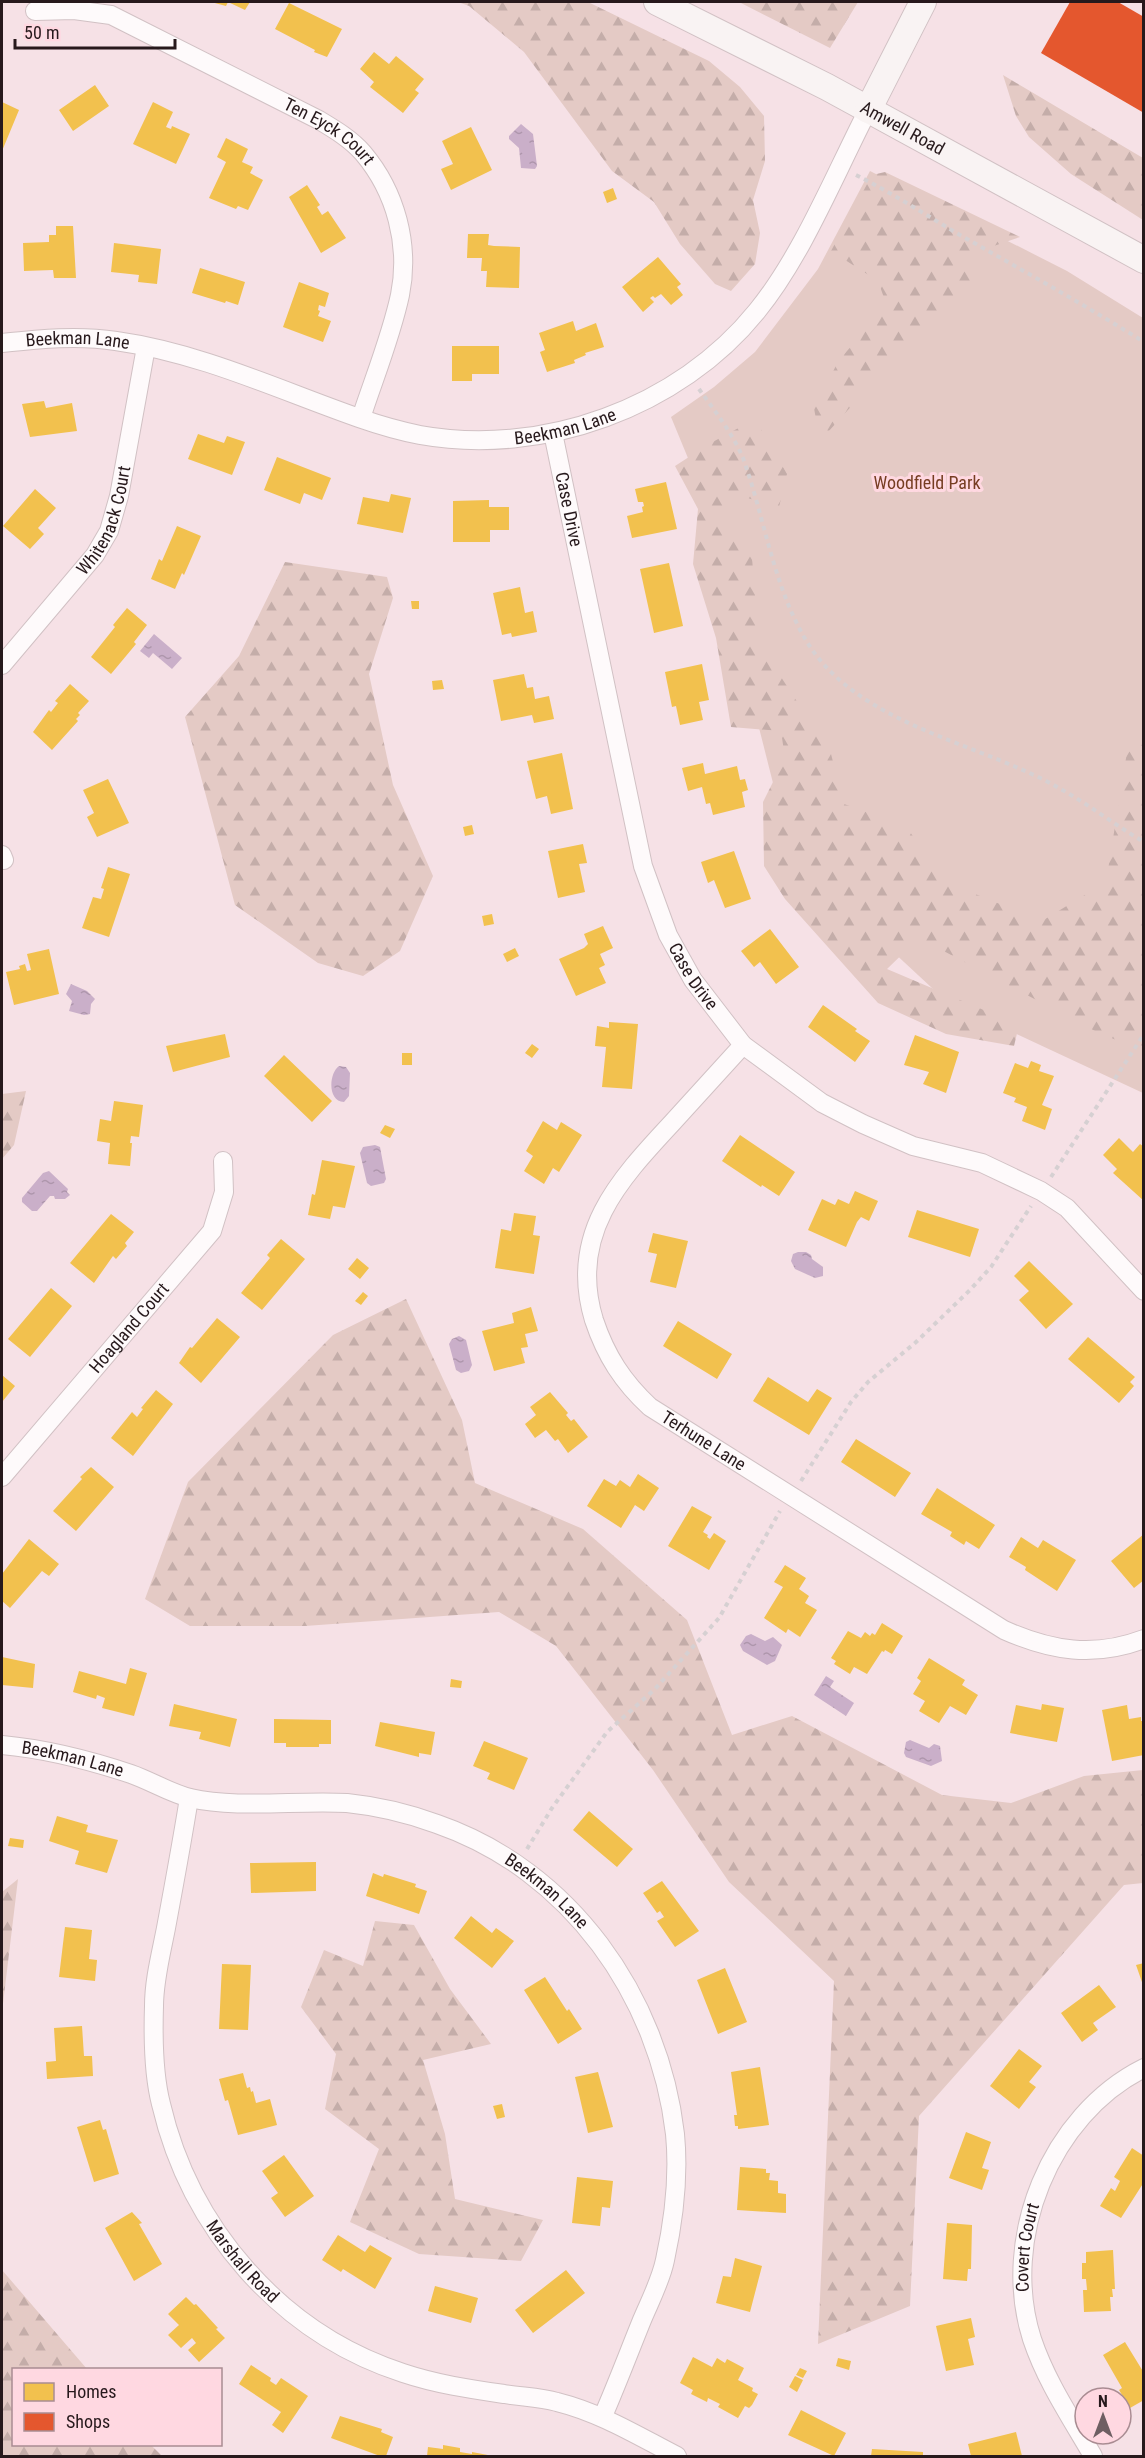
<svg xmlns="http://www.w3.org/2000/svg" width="1145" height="2458" font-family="'Roboto Condensed',sans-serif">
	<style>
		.green { fill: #e4cac5 }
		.forest { fill: url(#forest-firs) }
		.water { fill: url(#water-ripples) }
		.homes { fill: #f2c14e }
		.shops { fill: #e4572e }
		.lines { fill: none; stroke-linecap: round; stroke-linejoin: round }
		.street-casing { stroke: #d1c1c4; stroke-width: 20 }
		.secondary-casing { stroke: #d1c1c4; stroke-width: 28 }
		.path { stroke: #d6d0d2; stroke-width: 4; stroke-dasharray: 4.5 4.5; stroke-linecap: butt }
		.street { stroke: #fefafb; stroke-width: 18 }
		.secondary { stroke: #f9f3f3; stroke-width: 26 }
		.labels { text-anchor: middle; stroke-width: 6; stroke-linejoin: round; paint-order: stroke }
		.street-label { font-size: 18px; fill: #27191c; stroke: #ffd8e1 }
		.park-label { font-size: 18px; fill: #763d22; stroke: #ffd8e1 }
	</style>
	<defs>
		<pattern id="forest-firs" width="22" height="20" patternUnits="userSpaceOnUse" patternTransform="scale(1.5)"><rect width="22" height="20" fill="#e4cac5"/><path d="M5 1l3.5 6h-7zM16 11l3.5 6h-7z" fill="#c4ada9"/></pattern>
		<pattern id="water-ripples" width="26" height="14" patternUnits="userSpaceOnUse" patternTransform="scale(1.5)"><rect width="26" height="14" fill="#caafc9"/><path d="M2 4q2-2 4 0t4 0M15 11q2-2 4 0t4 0" fill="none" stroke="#ae96ac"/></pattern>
	</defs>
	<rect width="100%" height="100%" fill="#f6e1e6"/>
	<path class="green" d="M870,171L1067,271L1143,318V1093L946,1001L792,858L736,637L714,521L671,417L714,387L755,352L818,269Z"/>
	<path class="forest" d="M458,2H588L709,61L740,87L764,116L765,161L753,200L760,233L755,264L731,291L715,284L680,244L654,202L612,171L524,52L469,6Z
		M739,2H858L830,48Z
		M1003,75L1143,158V220L1071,174L1029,137L1016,116Z
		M885,172L1020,237L973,253L978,291L930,322L902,350L828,432L817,425L814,408L839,360L887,306L878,281L831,251L872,175Z
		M755,419L787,474L779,507L727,492L728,531L752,558L759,643L831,754L844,804L906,826L943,881L1042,921L1106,882L1127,752L1143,744V1051L1097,1032L919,938L887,969L1019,1025L1014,1046L946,1034L878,1003L785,899L764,866L763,802L785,758L781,731L731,727L716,638L693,564L698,509L675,466L709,444Z
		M285,562L387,577L393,598L369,674L393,785L433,876L400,951L363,976L318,963L235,905L185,717L239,656Z
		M26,1091L14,1145L2,1159V1094Z
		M406,1299L462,1420L475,1483L583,1529L687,1620L732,1735L792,1716L942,1795L1011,1803L1084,1776L1143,1770V1883L1124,1885L919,2116L910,2306L818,2344L834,1981L729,1882L653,1770L556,1646L499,1612L305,1626H190L145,1599L188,1482L333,1335Z
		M18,1879L2,2012V1892Z
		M375,1921L414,1925L450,1989L491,2044L423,2060L445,2134L455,2199L543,2220L521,2261L419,2254L350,2222L379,2149L325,2109L336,2054L301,2007L324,1950L363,1966Z
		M2,2270L87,2369L14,2370V2444L151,2445L162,2456H2Z"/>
	<path class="water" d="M521,124L533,134L537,166L535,169L521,168L519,148L509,139V136Z
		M154,634L182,658L172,669L153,653L149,658L140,651Z
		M71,984L87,991L95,999L91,1004L90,1014L84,1015L69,1011L72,1001L66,994Z
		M339,1066L346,1067L350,1073L349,1096L344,1102C327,1101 329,1073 339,1066Z
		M375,1145L380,1147L386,1179L384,1183L371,1186L367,1183L360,1153L363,1147Z
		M49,1171L68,1189L67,1192L70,1195L65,1199H55L54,1196H50L37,1211H32L22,1202V1198L43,1173Z
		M798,1252H806L811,1255L812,1259L823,1267V1276L815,1278L795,1269L791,1261L793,1254Z
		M459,1336L466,1340L472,1365L469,1371L461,1373L456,1370L449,1344L452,1339Z
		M751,1634L765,1641L773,1637L782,1645L775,1661L767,1665L743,1651L740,1645L746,1636Z
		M826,1676L834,1681L830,1687L854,1703L846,1716L814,1695Z
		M910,1740L929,1748L934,1744L940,1746L942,1761L931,1766L906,1757L904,1753L906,1742Z"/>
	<path class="homes" d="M211,2H250L245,10L228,2L226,6Z
		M289,3L342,29L327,57L314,52L315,50L275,29Z
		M374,52L389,64L396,56L424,79L415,90L419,93L403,113L370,87L374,82L360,69Z
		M95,85L109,106L73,131L59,110Z
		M2,102L19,110L2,151Z
		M153,102L173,112L166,127L171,129L172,126L190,134L176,164L133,144Z
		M471,127L492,170L451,190L441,169L453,164L442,141Z
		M226,138L248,149L242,162L253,167L250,173L263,180L248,210L238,206L236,209L209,198L226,162L217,157Z
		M307,185L320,205L317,207L322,215L328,211L346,238L321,253L289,197Z
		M613,188L617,199L607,203L603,192Z
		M56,226H73L76,278H54L53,270L24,271L23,243L49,242V235H56Z
		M468,234H489L488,245L494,246L520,247L519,288L486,287L487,271H481L482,258H467Z
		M114,243L161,249L157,284L138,282L139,275L111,272Z
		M658,257L681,284L677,287L683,295L671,305L661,294L655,298L653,296L650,298L654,302L643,312L622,287Z
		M200,268L245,282L238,305L226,301L225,303L192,293Z
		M299,282L329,293L325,307L319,305L318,310L320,311L318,316L331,321L323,342L283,327Z
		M573,321L576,331L596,323L604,347L585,353L586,355L574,360L575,363L547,372L540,352L545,350L539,333Z
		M452,346H499V374H472V381H452Z
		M44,401L46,408L72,403L77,431L30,437L22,404Z
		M198,434L224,443L227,436L245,442L232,475L188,459Z
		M277,457L331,478L322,500L304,493L300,504L264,490Z
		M666,482L677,529L632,538L627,516L643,512L642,507L644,506L643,502H638L635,489Z
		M35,489L56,508L38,528L44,534L30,549L3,526Z
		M391,494L411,498L403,533L357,524L363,497L389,502Z
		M489,500V507H509V530H490V542H453V501Z
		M177,526L201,536L184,575L182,573L175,589L151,579L159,559L162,561Z
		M669,563L683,626L654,633L640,569Z
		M520,587L525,613L533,611L537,632L512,637L511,633L502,635L493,593Z
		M411,601H419V609H412Z
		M127,608L147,625L134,642L136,644L111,674L91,657L115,627L113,625Z
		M702,664L709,700L699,702L703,720L680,725L676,706L672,707L665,672Z
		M524,674L527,688L533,687L535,699L549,696L554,719L534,723L532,715L501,721L493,680Z
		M442,680L444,689L433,690L432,681Z
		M70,684L89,701L78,713L80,715L76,719L78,721L52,750L33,732L49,710L51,712L58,703L55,701Z
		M562,753L573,809L551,814L547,796L536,799L527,761Z
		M703,763L705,774L737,766L740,780L745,779L748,790L742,792L745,807L713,815L710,803L706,804L702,787L688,791L682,768Z
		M108,779L129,823L97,837L87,817L94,813L83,790Z
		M472,825L474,834L465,836L463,827Z
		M583,844L587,863L579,864L585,892L558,898L548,851Z
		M734,851L751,899L725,908L714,880L708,883L701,862Z
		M108,867L130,874L109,937L82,928L93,897L101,899L104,889L101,888Z
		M492,914L494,924L484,926L482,916Z
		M603,926L613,948L600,954L605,965L599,968L606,983L576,996L559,959L584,948L588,944L584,934Z
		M770,929L799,967L776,984L760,962L754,967L741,951Z
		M515,948L519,956L507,962L503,954Z
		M49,949L59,994L14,1005L6,972L20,969L19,966L25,964L27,971L31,970L27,954Z
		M823,1005L857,1029L855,1031L870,1041L855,1062L808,1027Z
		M609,1022L638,1024L632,1089L602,1087L606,1047L595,1046L597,1026L609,1028Z
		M225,1034L230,1057L173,1072L166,1046Z
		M915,1035L959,1052L946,1093L923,1084L929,1072L904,1065Z
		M532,1044L539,1049L532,1058L525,1053Z
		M402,1053H412V1065H402Z
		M284,1055L332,1101L312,1122L264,1076Z
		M1031,1061L1041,1065L1039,1071L1054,1076L1042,1105L1052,1109L1045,1130L1022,1121L1027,1107L1014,1102L1016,1098L1003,1093L1015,1063L1028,1068Z
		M114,1101L143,1105L139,1137L131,1136L130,1143H132L130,1166L108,1164L110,1143L97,1141L100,1119L111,1121Z
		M543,1121L557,1130L561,1122L582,1135L559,1172L553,1168L544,1184L524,1171L533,1156L526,1151Z
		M385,1125L395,1129L390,1138L380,1133Z
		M740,1135L795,1172L779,1196L762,1185L761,1187L722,1161Z
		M1119,1138L1133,1152L1140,1144L1144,1147V1201L1113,1173L1117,1169L1103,1155Z
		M322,1160L355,1166L345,1208L333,1206L330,1219L308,1215L312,1194L315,1195Z
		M855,1191L878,1201L869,1221L861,1217L857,1222L846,1247L808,1230L822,1199L835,1205L838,1199L849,1204Z
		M917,1210L979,1229L970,1257L908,1237Z
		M514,1213L536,1216L533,1235L540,1236L534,1274L495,1268L501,1229L511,1231Z
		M111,1214L134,1232L125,1243L127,1246L116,1259L113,1256L94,1283L70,1263Z
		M653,1233L688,1241L676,1288L650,1282L657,1254L648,1252Z
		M281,1239L305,1259L262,1310L241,1293L270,1258L267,1255Z
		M357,1258L369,1268L360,1279L348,1269Z
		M1029,1261L1073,1304L1046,1329L1019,1300L1029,1291L1014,1276Z
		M51,1288L72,1306L30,1357L8,1339Z
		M363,1292L368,1296L361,1305L355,1301Z
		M531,1307L538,1331L525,1334L528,1347L521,1348L525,1363L494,1371L482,1331L514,1323L512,1313Z
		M217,1318L240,1337L201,1383L179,1363L190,1347L192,1348Z
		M678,1321L732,1354L717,1379L663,1346Z
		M1088,1337L1135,1377L1130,1382L1134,1386L1119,1403L1068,1359Z
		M2,1375L15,1386L2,1402Z
		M768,1377L808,1402L817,1389L832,1398L809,1435L753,1401Z
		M156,1390L173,1404L133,1456L111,1438L132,1412L137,1417L143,1409L141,1408Z
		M550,1392L568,1413L566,1415L571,1421L574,1419L588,1437L568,1453L558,1439L555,1441L546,1430L535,1438L525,1424L536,1415L530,1407Z
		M856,1439L911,1473L895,1497L841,1462Z
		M91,1467L114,1487L76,1531L53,1511L82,1479L80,1477Z
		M638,1474L659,1488L644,1511L635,1505L621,1528L587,1506L604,1479L616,1486L620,1480L630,1487Z
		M937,1488L995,1525L979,1549L966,1541L964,1545L950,1536L952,1532L921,1514Z
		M692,1506L712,1517L703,1532L708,1535L707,1537L710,1539L714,1533L726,1541L709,1570L668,1546Z
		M1144,1534V1580L1134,1588L1111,1561Z
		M1021,1537L1038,1548L1043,1540L1076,1560L1057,1591L1025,1570L1026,1567L1009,1557Z
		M29,1539L59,1564L49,1576L42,1571L10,1608L2,1601V1574Z
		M785,1565L806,1578L799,1589L809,1596L805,1603L817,1610L800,1637L788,1629L786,1633L764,1618L783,1587L774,1582Z
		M882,1623L903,1636L892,1654L885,1650L884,1652L882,1651L867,1674L854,1667L850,1674L834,1664L836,1661L831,1658L848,1631L861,1638L865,1632L870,1636L872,1633L875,1635Z
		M2,1657L35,1664L33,1688L2,1685Z
		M929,1658L965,1680L962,1685L978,1695L966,1715L950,1706L939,1723L919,1711L925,1701L913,1694L921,1681L917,1678Z
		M130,1668L147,1673L134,1716L102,1708L105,1698L97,1695L96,1699L73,1692L79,1671L126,1684Z
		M451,1679L462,1681L461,1688L450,1687Z
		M174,1704L237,1719L230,1747L199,1739L201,1732L169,1726Z
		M1042,1704L1064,1708L1057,1742L1010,1733L1016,1705L1041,1710Z
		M1127,1705L1129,1719L1141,1717V1721H1144V1755L1112,1761L1102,1710Z
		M274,1719L331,1720V1744H319V1747H286V1743H274Z
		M380,1722L435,1732L431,1755L419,1753V1757L375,1746Z
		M484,1741L528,1758L514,1790L487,1779L490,1773L473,1766Z
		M589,1811L633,1849L617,1867L573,1830Z
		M57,1816L88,1825L86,1832L118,1840L107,1873L75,1864L79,1851L49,1841Z
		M10,1838L24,1840L23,1848L8,1846Z
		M316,1862V1891L251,1893L250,1863Z
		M373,1873L383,1877L384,1874L416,1884L415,1887L427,1891L419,1914L366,1896Z
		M662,1881L699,1931L675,1947L657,1921L664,1917L660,1911L657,1913L643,1893Z
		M471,1916L492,1933L496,1928L514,1941L492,1968L454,1938Z
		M65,1927L92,1930L89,1959L97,1960L95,1981L59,1977Z
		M1144,1963V1985H1143L1136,1965Z
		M222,1964L251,1965L248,2030L219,2029Z
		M725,1968L747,2022L718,2034L697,1980Z
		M545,1977L567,2011L569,2009L582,2029L558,2044L524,1990Z
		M1099,1985L1116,2007L1093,2023L1098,2030L1082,2042L1061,2013Z
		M82,2026L84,2056H92L93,2076L47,2079L46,2062L56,2061L54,2028Z
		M1019,2049L1042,2066L1029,2082L1036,2087L1019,2109L990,2086Z
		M760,2067L769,2125L738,2129V2126H735L734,2115H737L731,2072Z
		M598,2072L613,2127L588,2133L575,2077Z
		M243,2073L247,2088L250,2087L251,2092L253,2091L256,2103L270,2099L277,2125L238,2135L228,2100L225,2101L219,2079Z
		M502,2104L505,2117L497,2119L493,2106Z
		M100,2120L103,2130L106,2129L119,2174L94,2182L77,2127Z
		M966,2132L991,2142L982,2168L989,2170L982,2190L949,2178Z
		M1132,2148L1144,2156V2182L1121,2218L1100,2206L1111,2188L1115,2191L1120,2181L1114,2177Z
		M284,2155L314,2196L285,2217L271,2198L278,2193L262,2171Z
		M740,2167L766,2169V2173H770L769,2180L778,2181V2193L786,2194V2213L737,2210Z
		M577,2177L613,2181L610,2208L602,2207L600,2226L572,2223Z
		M132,2212L142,2223L139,2224L162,2264L134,2281L105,2228Z
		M947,2223L972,2225L971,2269H968L967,2281L943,2279Z
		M338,2235L365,2252L370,2245L392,2258L375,2289L343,2269L341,2272L322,2260Z
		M1113,2250L1115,2289H1112L1113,2297H1110L1111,2311L1084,2312L1083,2290H1087L1086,2279H1082V2263H1086V2252Z
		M735,2258L762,2266L750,2312L716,2303L723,2276L731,2277Z
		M566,2270L585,2293L533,2333L515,2310Z
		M435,2286L478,2298L471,2323L428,2311Z
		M186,2297L194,2305L196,2304L218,2328L216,2329L225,2338L199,2362L188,2350L196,2343L192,2338L181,2348L168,2335L179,2325L168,2314Z
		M971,2318L975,2337L968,2339L974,2365L946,2371L936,2326Z
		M1125,2342L1144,2373V2400L1130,2408L1119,2390L1122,2388L1103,2355Z
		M693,2357L712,2367L717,2358L725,2363L727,2359L744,2368L738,2380L753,2388L752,2391L758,2394L752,2405L749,2408L745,2406L738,2418L718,2407L720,2404L708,2398L707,2402L691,2394L693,2390L680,2383Z
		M838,2358L851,2361L849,2370L836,2366Z
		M251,2365L271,2378L270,2381L276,2385L281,2378L308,2396L283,2433L272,2425L281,2412L239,2384Z
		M800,2368L807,2371L803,2378L796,2375Z
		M795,2376L803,2380L797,2392L789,2387Z
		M801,2410L846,2433L834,2456L788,2435Z
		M340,2416L382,2429L381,2432L393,2437L386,2456H380L331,2438Z
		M1016,2432L1022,2456H971L968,2444Z
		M443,2445L460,2448V2452L472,2454V2452L493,2456H427L428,2447L443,2449Z
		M872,2449L923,2452V2456H871Z"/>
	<path class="shops" d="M1070,2H1118L1144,17V113L1041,53Z"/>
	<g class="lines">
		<defs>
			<g id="street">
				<path id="s1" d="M35,11L74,10L111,15L319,120C334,129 351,139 363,153C396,192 410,245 400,295C391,337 374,378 361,418"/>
				<path id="s2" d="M2,343C40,339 78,335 116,341C201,353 279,390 359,418C379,425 400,431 420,435C542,457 679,408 757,311C802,256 835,174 868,110"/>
				<path id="s3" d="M553,433L643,866L668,935L693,980L743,1045L822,1103L863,1124L913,1146L982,1163L1041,1191L1067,1208L1144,1291"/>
				<path id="s4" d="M2,665L95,555L109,531L119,496L146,347"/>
				<path d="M2,855L4,860"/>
				<path id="s5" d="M743,1045C719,1071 696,1097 672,1123C618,1181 568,1235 594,1320C606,1356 623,1382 650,1407L1004,1630C1051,1651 1094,1658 1144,1639"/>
				<path id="s6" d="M2,1477L212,1231L224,1192L223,1161"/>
				<path id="s7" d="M2,1745C46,1749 89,1760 131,1774C151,1781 170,1793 190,1798C238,1809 297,1800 347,1803C376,1806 410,1814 437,1824C570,1870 659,1996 675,2134C679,2175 674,2219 665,2260C661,2280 650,2301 642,2320C629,2352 617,2384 603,2416"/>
				<path id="s8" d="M189,1798C182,1842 174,1885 166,1928C161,1954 154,1980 154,2006C153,2037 153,2073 161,2104C190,2228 280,2333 403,2373C436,2384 469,2389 504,2394C521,2397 540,2397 557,2402C601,2413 638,2436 677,2456"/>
				<path id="s9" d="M1093,2456C1071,2418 1046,2381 1032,2339C1000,2239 1050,2115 1144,2068"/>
			</g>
			<g id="secondary">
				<path id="s10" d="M657,2L827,87L1144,260"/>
				<path d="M868,110L923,2"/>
			</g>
		</defs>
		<use href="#street" class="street-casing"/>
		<use href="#secondary" class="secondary-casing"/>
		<path class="path" d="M856,175C892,193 926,215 960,235C1022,270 1083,304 1144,342
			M699,389C714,410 733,434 743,458C765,519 773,586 807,642C859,726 979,742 1059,788C1088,804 1115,825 1144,842
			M1051,1177L1144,1034
			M801,1481L851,1402L868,1382L915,1343L970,1290L991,1267L1031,1206
			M527,1849L552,1808L607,1732L654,1690L719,1618L780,1511"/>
		<use href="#street" class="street"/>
		<use href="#secondary" class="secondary"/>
	</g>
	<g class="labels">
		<g class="street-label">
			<text dy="6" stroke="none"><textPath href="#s10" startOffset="276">Amwell Road</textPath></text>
			<text dy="6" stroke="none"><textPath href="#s1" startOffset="324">Ten Eyck Court</textPath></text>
			<text dy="6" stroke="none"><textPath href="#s2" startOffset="76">Beekman Lane</textPath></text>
			<text dy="6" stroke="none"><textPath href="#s2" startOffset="580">Beekman Lane</textPath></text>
			<text dy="6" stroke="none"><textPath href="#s3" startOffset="78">Case Drive</textPath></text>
			<text dy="6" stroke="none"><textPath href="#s4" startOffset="180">Whitenack Court</textPath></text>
			<text dy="6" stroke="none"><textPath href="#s3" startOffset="564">Case Drive</textPath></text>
			<text dy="6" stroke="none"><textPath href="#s6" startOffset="196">Hoagland Court</textPath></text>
			<text dy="6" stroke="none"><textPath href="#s5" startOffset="498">Terhune Lane</textPath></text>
			<text dy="6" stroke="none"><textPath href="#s7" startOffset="72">Beekman Lane</textPath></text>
			<text dy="6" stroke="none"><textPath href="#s7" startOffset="576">Beekman Lane</textPath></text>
			<text dy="6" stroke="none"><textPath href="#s9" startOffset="225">Covert Court</textPath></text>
			<text dy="6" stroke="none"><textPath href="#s8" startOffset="489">Marshall Road</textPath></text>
		</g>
		<g class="park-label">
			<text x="927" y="489">Woodfield Park</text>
		</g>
	</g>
	<rect width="1145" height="2458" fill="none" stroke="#27191c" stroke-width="6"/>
	<rect x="12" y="2368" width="210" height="78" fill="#ffd8e1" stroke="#a98c92" stroke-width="1.5"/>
	<rect x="24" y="2383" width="30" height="18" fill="#f2c14e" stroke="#a98c92" stroke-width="1.5"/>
	<text x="66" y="2398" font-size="18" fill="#27191c">Homes</text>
	<rect x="24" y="2413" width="30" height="18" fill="#e4572e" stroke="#a98c92" stroke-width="1.5"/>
	<text x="66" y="2428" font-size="18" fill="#27191c">Shops</text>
	<g transform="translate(1103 2416)"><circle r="28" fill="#ffd8e1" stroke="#a98c92" stroke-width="1.5"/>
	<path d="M0-4.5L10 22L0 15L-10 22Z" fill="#6f5f63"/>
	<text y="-9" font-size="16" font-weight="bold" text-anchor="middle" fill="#27191c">N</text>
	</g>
	<path d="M15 39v9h160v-9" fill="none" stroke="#27191c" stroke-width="3"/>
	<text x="24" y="39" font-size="18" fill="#27191c" stroke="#ffd8e1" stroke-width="4.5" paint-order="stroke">50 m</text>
</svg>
